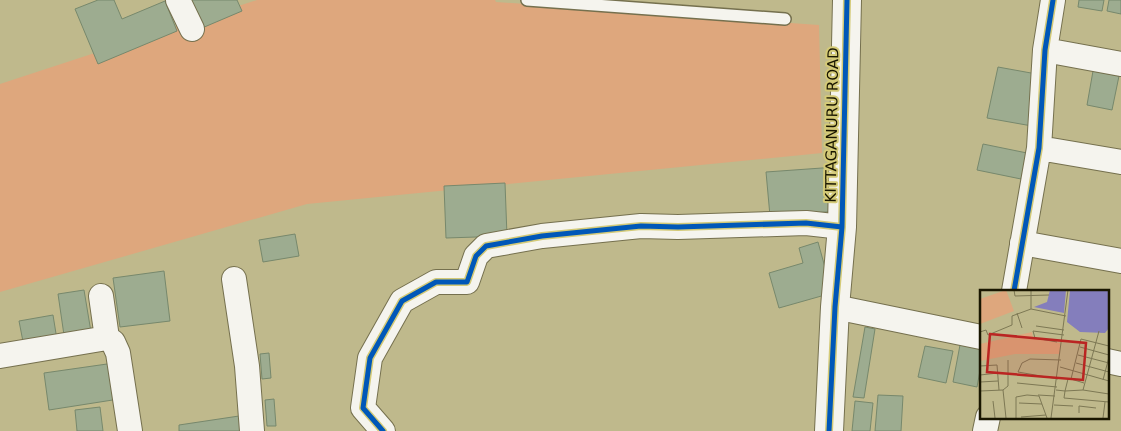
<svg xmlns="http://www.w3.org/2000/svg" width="1121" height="431" font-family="'DejaVu Sans',sans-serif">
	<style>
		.green { fill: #dea77d }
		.building { fill: #9dac90; stroke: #77886c }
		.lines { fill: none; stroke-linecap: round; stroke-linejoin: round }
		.lane-casing { stroke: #75704e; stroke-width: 14 }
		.street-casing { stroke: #75704e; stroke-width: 26 }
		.secondary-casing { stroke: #75704e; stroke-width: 30 }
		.lane { stroke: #f5f4ee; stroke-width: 11 }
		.street { stroke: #f5f4ee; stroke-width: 24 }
		.secondary { stroke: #f5f4ee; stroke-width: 28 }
		.cycleway-casing { stroke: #d4ca77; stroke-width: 8 }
		.cycleway { stroke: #0057b8; stroke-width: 5 }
		.labels { text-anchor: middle; stroke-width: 4; stroke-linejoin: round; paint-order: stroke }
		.street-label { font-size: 15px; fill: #191600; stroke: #d4ca77 }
		.inset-road { fill: none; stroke: #7d7854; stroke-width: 1 }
		.view { fill: #ba2522; fill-opacity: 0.15; stroke: #ba2522; stroke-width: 2.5 }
		.inset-edge { fill: none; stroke: #191600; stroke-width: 2.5 }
	</style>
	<rect width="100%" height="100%" fill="#bfb98c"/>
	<path class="green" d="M257,0H495L496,2L819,25L822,153L307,204L0,292V84Z"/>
	<path class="building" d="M98,0H114L122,19L165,1L177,31L98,64L75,9Z
		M190,0H237L242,11L202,28Z
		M1079,0H1104L1102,11L1078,7Z
		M1109,0H1121V14L1107,11Z
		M998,67L1042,75L1032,126L987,118Z
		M1093,71L1119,76L1112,110L1087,105Z
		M983,144L1027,153L1021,179L977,170Z
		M836,167L839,211L770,216L766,172Z
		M505,183L507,236L446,238L444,186Z
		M295,234L299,256L263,262L259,240Z
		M818,242L832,293L779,308L769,273L803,263L799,248Z
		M164,271L170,321L120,327L113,278Z
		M84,290L92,338L65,342L58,294Z
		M53,315L58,346L25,352L19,321Z
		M865,327L875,329L864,398L853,397Z
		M960,345L981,349V365L977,387L953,382Z
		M925,346L953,351L946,383L918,377Z
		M269,353L271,378L262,379L260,354Z
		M114,363L119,399L49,410L44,373Z
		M878,395L903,396L901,431H875Z
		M274,399L276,426H267L265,400Z
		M855,401L873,403L870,431H852Z
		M100,407L103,431H77L75,410Z
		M239,416L241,431H179V425Z"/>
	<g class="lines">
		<defs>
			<path id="lane" d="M527,0L785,19"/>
			<path id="street" d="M178,0L192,29
				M1045,50L1121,64
				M1039,148L1121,162
				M1022,243L1121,261
				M234,279L247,366L252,431
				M1014,291L1039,148L1045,50L1053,0
				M101,296L107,338
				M835,307L981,337
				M0,356L107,338L113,342L118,353L130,431
				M1107,361L1121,364
				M383,431L363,408L370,358L402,301L436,282H467L476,256L486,246L542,236L641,226L678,227L806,223L842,227
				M985,431L988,417"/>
			<path id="secondary" d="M829,431L835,307L842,227L847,0"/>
		</defs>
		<use href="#lane" class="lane-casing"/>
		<use href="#street" class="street-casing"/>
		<use href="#secondary" class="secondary-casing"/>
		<use href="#lane" class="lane"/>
		<use href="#street" class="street"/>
		<use href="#secondary" class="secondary"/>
		<defs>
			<path id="cycleway" d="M1014,291L1039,148L1045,50L1053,0
				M383,431L363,408L370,358L402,301L436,282H467L476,256L486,246L542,236L641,226L678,227L806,223L842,227
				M829,431L835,307L842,227L847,0"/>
		</defs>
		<use href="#cycleway" class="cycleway-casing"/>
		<use href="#cycleway" class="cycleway"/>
	</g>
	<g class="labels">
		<g class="street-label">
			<text transform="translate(832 125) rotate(-89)" y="5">KITTAGANURU ROAD</text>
		</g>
	</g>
	<g transform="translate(980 290)">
		<rect width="129" height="129" fill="#bfb98c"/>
		<path d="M26,0L34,21L0,34V9ZM52,42L53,48L80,53V64H35L0,71V54Z" fill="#dea77d"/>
		<path d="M70,0H86L84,23L54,17L67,12ZM90,0H129V38L125,43L100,42L87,32Z" fill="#847ebc"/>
		<path class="inset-road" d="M34,0L35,6L69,5M51,0V19L86,26M37,23L42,38M56,36L84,40M0,42L6,40L8,45L32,35V26L51,19M101,49L91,89L104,93M101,49L129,56M77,52L55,48L53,41L84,45M100,57L129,65M98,65L129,73M96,73L129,82M0,76L17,75L19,100M80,77L129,91M0,85L18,83M78,89L38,82L42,73L50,69L81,70M88,89L85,101L103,100L119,41M123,90L129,67M0,92L18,91M37,93L77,97M23,100L28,96V70M76,100L85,101L84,108L129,112M103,100L129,104M0,101L23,100L26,128M58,105L75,106M13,111L15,128M39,113L62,114M74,115L93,116M99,123V116L116,118M41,127L66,125M36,128V107L47,105L59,106L67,128M71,128L88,0M123,128L125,112"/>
		<path class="view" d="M10,44L106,53L103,90L7,82Z"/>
		<rect width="129" height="129" class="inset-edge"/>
	</g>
</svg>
